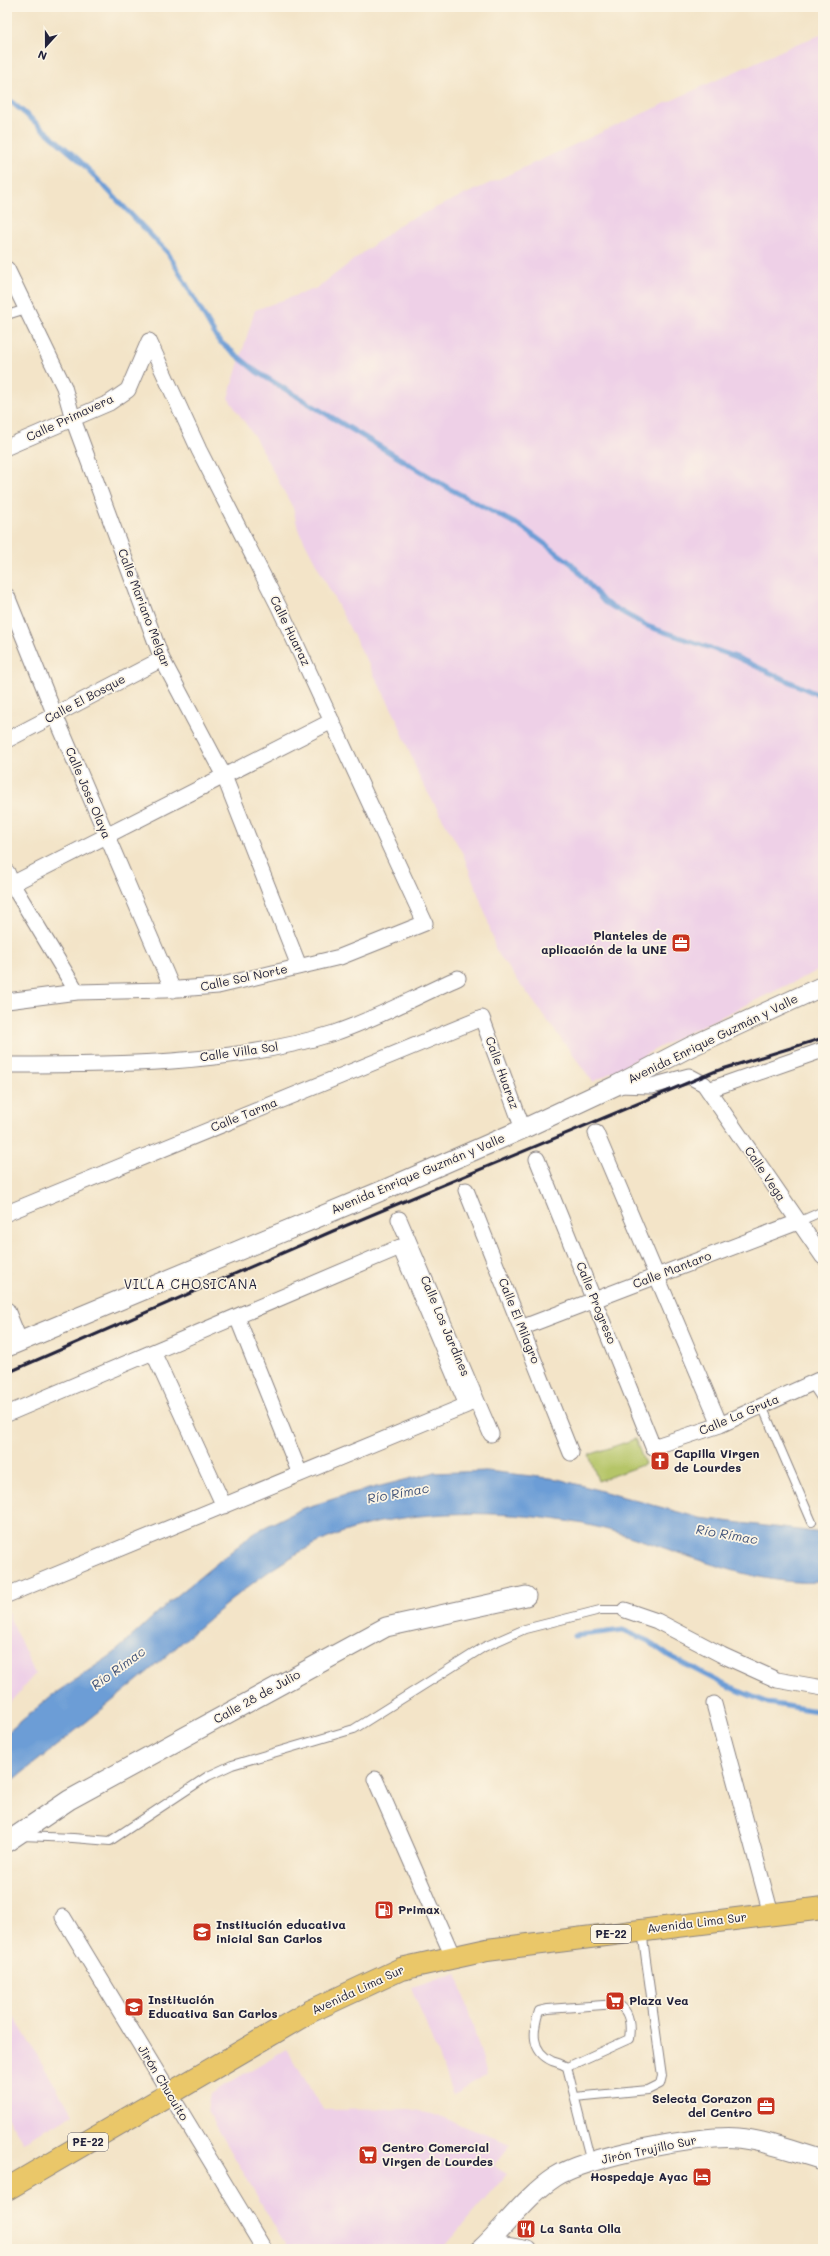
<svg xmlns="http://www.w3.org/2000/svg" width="830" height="2256" font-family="Mali,sans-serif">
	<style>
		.built { fill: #eed0e7 }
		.green { fill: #b5c567; stroke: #6c7451 }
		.water { fill: #6c9dd6; stroke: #476088 }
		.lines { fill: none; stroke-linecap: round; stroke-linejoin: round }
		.stream { stroke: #6c9dd6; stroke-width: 5 }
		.service-casing { stroke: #8a8382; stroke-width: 10 }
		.minor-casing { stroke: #8a8382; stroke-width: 17 }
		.tertiary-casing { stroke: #8a8382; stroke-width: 21 }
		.trunk-casing { stroke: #8a8382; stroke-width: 24 }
		.service { stroke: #fff; stroke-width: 8 }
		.minor { stroke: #fff; stroke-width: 15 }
		.tertiary { stroke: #fff; stroke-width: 19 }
		.trunk { stroke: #eac769; stroke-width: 22 }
		.rail { stroke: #22223b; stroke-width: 3 }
		.labels { text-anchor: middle; stroke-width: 3.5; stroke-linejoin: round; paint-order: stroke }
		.shield { fill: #fcf5e5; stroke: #63616e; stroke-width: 1 }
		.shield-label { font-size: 11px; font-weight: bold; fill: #22223b }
		.street-label { font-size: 12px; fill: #22223b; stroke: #fcf5e5 }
		.poi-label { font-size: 12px; font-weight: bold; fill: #22223b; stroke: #fcf5e5; text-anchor: start }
		.neighbourhood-label { font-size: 13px; letter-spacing: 1px; fill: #22223b; stroke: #fcf5e5 }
		.water-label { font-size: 13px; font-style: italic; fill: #405379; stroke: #fcf5e5 }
	</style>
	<rect width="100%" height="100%" fill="#fcf5e5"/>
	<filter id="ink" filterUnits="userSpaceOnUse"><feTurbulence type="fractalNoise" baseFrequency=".025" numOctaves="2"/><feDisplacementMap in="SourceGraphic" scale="8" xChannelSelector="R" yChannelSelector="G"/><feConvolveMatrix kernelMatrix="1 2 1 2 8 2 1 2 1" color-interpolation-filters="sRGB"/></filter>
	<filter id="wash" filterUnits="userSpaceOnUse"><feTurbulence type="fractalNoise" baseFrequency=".012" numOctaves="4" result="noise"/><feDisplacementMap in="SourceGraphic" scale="16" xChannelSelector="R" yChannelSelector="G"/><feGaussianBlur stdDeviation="0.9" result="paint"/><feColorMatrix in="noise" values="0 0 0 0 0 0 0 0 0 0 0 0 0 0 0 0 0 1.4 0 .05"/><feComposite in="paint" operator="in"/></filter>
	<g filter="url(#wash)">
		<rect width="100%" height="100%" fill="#f3e4c8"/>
		<path class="built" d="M823,34V968L683,1035L593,1082L496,951L487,918L463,854L420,779L396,717L298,529L293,508L254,436L228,398L255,310L317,288L402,223L796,44Z
			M7,1611L35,1674L7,1706Z
			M457,1973L487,2074L453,2095L412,1988Z
			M7,2005L73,2115L23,2142L7,2117Z
			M286,2049L324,2110L410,2109L432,2114L511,2144L494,2166L507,2174L447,2243L440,2249H288L207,2110L210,2094Z"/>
		<path class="green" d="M635,1439L645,1464L598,1481L589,1455Z"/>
		<path class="water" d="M487,1471L558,1479L700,1518L823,1533V1582C735,1588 652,1533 566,1521C500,1511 421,1509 356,1528C275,1552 213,1617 150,1670C103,1709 55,1747 7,1785V1733L51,1696L113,1654L167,1604L255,1532L301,1509L349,1494L432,1473Z"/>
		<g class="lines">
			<path class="stream" d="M7,98L79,160L168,253L218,340L257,372L450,489L522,527L572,564L604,602L647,626L736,657L823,697
				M574,1636L623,1630L648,1641L669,1656L727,1686L768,1703L823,1712"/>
		</g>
	</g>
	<g filter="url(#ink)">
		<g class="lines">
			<defs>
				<path id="service" d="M7,315L26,309
					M798,1222L823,1211
					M811,1383L823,1401
					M762,1406L812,1522
					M21,1836L73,1838L110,1841L208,1776L232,1765L354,1729L484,1647L525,1629L600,1610H625
					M567,2067L629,2039C631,2025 630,2010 617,2004L548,2009L539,2011C533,2030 530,2051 552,2061C558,2063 562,2064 567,2067L591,2162
					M575,2097L648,2090L660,2084L662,2076L642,1931"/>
				<path id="minor" d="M7,269L64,387L73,419L162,659L224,776L299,966
					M7,447L109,403L128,390L149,341
					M7,596L55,715L173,990
					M7,740L162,659
					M7,872L12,884L77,992
					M12,884L332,721
					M7,1001L77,992L165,990L218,986L340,957L425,923L279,607L199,450L149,341
					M7,1065C112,1065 233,1065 334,1033C376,1019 417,996 458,978
					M617,1085L652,1086L689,1076L704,1084L823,1257
					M708,1090L823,1050
					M596,1133L720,1425
					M537,1159L653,1447L720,1425L823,1378
					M466,1190L571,1453
					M7,1213L482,1018L523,1129
					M399,1219L491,1434
					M7,1310L20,1342
					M237,1317L300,1474
					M521,1328L798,1222
					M153,1352L224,1506
					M7,1414L400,1247L467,1405L7,1595
					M625,1610L657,1621L722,1655L777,1680L823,1688
					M714,1704L771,1914
					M375,1779L453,1957
					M63,1917L264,2249
					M489,2242L529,2249"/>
				<path id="tertiary" d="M7,1347L386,1189L523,1129L617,1085L690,1047L823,986
					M7,1842L69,1800L386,1627L526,1596
					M481,2249C506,2226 526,2196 555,2177C585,2157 702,2134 738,2138C767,2141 795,2152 823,2160"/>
				<path id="trunk" d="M7,2189L311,2011L401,1969L487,1950L823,1908"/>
			</defs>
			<use href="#service" class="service-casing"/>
			<use href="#minor" class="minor-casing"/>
			<use href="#tertiary" class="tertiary-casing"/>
			<use href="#trunk" class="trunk-casing"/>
			<use href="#service" class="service"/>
			<use href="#minor" class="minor"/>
			<use href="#tertiary" class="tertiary"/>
			<use href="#trunk" class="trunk"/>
			<path class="rail" d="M7,1373L333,1231L716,1071L823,1038"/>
		</g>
	</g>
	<defs>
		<symbol id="office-square" viewBox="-11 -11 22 22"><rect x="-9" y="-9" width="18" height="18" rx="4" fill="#c8321e" stroke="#fcf5e5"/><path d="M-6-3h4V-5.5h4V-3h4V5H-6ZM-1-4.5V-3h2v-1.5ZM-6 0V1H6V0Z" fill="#fff"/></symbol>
		<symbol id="church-square" viewBox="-11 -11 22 22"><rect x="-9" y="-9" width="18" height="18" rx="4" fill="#c8321e" stroke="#fcf5e5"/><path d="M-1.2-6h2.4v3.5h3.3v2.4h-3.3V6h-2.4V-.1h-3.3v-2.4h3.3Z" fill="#fff"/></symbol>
		<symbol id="fuel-square" viewBox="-11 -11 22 22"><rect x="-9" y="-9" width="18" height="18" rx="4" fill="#c8321e" stroke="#fcf5e5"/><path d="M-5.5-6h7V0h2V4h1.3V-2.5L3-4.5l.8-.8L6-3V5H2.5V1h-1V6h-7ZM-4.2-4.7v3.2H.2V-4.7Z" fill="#fff"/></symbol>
		<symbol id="school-square" viewBox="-11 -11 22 22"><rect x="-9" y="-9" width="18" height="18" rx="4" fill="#c8321e" stroke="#fcf5e5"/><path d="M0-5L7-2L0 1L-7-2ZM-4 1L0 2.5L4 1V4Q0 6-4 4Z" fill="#fff"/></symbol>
		<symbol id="supermarket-square" viewBox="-11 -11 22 22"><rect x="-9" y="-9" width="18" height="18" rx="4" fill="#c8321e" stroke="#fcf5e5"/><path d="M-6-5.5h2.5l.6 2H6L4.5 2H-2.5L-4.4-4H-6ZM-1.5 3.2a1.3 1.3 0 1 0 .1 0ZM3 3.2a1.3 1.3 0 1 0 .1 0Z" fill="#fff"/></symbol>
		<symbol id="hotel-square" viewBox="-11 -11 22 22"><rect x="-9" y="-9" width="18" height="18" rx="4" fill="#c8321e" stroke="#fcf5e5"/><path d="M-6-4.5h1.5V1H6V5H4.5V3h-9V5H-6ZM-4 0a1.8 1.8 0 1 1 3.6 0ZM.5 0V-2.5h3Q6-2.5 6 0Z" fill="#fff"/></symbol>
		<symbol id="restaurant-square" viewBox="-11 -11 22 22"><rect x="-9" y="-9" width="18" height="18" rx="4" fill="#c8321e" stroke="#fcf5e5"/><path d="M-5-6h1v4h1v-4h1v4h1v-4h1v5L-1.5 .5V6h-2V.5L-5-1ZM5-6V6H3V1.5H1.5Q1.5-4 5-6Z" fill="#fff"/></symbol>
	</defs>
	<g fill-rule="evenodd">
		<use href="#office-square" x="670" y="932" width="22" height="22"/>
		<use href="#church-square" x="649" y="1450" width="22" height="22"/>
		<use href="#fuel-square" x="373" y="1899" width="22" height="22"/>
		<use href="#school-square" x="191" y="1921" width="22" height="22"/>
		<use href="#supermarket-square" x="604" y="1990" width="22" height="22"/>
		<use href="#school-square" x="123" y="1996" width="22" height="22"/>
		<use href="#office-square" x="755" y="2095" width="22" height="22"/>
		<use href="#supermarket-square" x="357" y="2144" width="22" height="22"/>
		<use href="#hotel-square" x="691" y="2166" width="22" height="22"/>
		<use href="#restaurant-square" x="515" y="2218" width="22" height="22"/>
	</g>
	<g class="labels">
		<g class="shield">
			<rect x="591" y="1925" width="40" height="18" rx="3"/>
			<rect x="68" y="2133" width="40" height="18" rx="3"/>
		</g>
		<g class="shield-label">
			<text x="611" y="1938">PE-22</text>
			<text x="88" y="2146">PE-22</text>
		</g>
		<g class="street-label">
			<text transform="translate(70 418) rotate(-25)" y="4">Calle Primavera</text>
			<text transform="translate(144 608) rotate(69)" y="4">Calle Mariano Melgar</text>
			<text transform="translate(290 631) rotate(64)" y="4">Calle Huaraz</text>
			<text transform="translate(85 699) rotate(-28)" y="4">Calle El Bosque</text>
			<text transform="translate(88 793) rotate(67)" y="4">Calle Jose Olaya</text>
			<text transform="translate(244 978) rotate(-12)" y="4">Calle Sol Norte</text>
			<text transform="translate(713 1039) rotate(-26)" y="4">Avenida Enrique Guzmán y Valle</text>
			<text transform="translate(239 1052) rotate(-8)" y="4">Calle Villa Sol</text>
			<text transform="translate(502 1073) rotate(70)" y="4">Calle Huaraz</text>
			<text transform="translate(244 1115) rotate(-22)" y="4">Calle Tarma</text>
			<text transform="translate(418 1174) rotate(-23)" y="4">Avenida Enrique Guzmán y Valle</text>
			<text transform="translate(765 1174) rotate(56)" y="4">Calle Vega</text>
			<text transform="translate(672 1270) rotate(-21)" y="4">Calle Mantaro</text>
			<text transform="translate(596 1303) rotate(68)" y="4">Calle Progreso</text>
			<text transform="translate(519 1321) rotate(68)" y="4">Calle El Milagro</text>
			<text transform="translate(445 1326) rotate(67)" y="4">Calle Los Jardines</text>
			<text transform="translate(739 1415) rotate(-23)" y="4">Calle La Gruta</text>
			<text transform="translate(257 1697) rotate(-29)" y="4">Calle 28 de Julio</text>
			<text transform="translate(697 1923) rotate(-7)" y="4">Avenida Lima Sur</text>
			<text transform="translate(358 1990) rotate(-25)" y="4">Avenida Lima Sur</text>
			<text transform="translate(163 2083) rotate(59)" y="4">Jirón Chucuito</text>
			<text transform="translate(649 2150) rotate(-12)" y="4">Jirón Trujillo Sur</text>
		</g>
		<g class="poi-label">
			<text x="667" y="940" text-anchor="end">Planteles de<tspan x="667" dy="14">aplicación de la UNE</tspan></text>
			<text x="674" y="1458">Capilla Virgen<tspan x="674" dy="14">de Lourdes</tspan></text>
			<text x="398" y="1914">Primax</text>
			<text x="216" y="1929">Institución educativa<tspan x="216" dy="14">inicial San Carlos</tspan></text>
			<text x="148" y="2004">Institución<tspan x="148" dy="14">Educativa San Carlos</tspan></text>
			<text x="629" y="2005">Plaza Vea</text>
			<text x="752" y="2103" text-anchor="end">Selecta Corazon<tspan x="752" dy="14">del Centro</tspan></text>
			<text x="382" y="2152">Centro Comercial<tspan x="382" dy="14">Virgen de Lourdes</tspan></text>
			<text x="688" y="2181" text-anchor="end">Hospedaje Ayac</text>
			<text x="540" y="2233">La Santa Olla</text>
		</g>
		<g class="neighbourhood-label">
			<text x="191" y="1289">VILLA CHOSICANA</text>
		</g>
		<g class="water-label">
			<text transform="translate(398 1493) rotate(-10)" y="5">Río Rímac</text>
			<text transform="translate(727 1534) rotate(10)" y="5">Río Rímac</text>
			<text transform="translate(118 1668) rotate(-36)" y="5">Río Rímac</text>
		</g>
	</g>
	<rect width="830" height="2256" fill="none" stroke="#fcf5e5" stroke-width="24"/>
	<g transform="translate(46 46) rotate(201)" stroke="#fcf5e5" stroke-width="3" paint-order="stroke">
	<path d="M0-3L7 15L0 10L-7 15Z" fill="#22223b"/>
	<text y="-6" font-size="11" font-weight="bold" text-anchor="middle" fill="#22223b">N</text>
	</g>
</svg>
